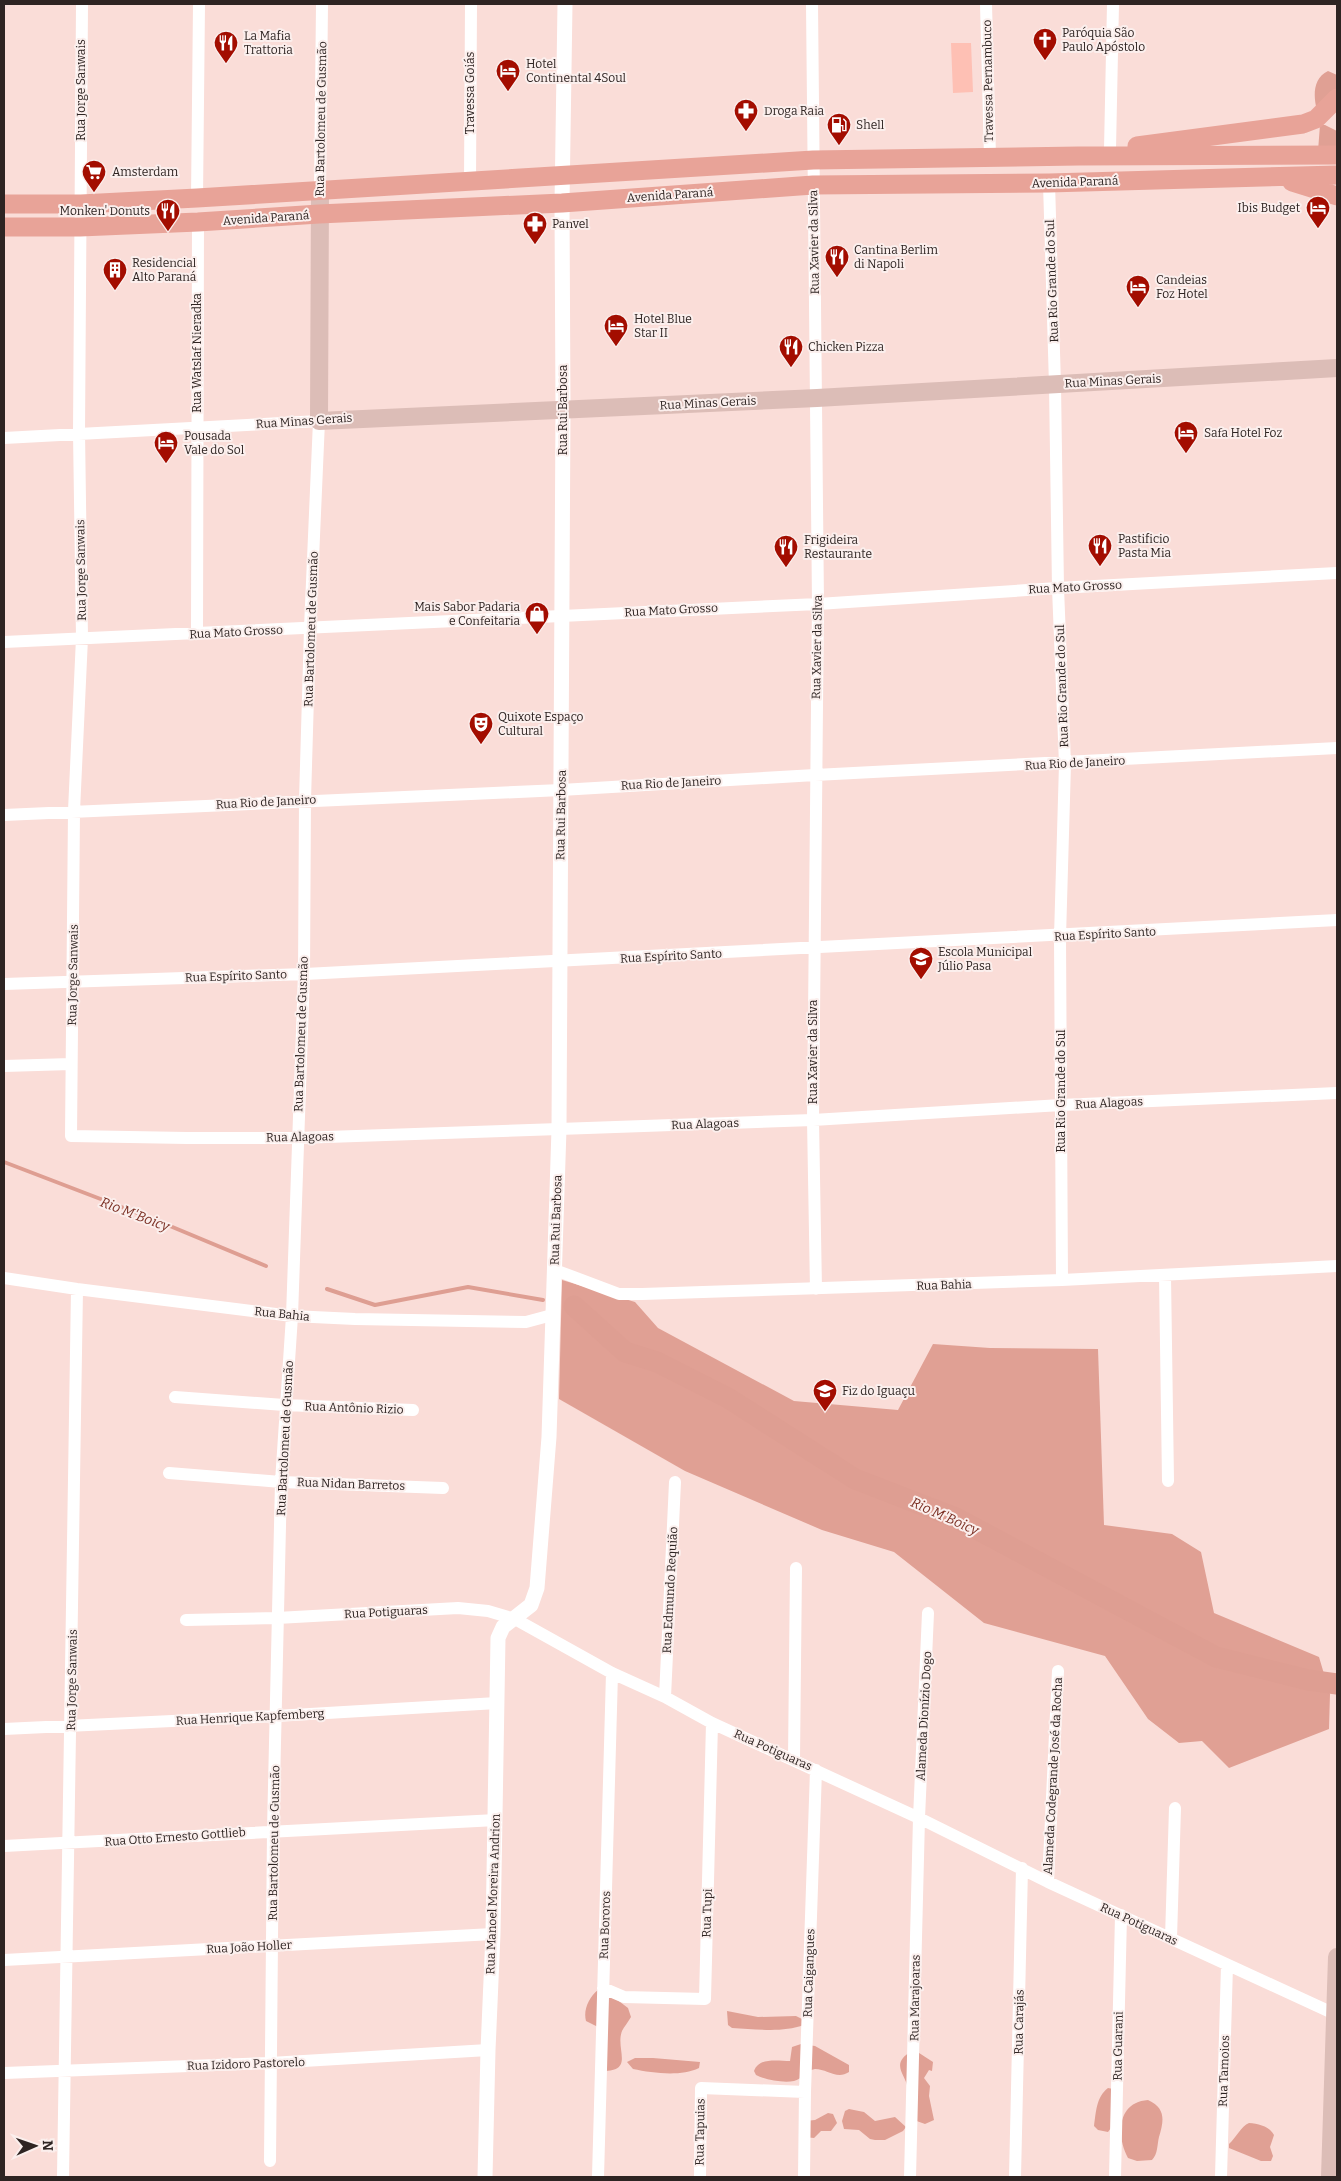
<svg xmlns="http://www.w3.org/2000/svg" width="1341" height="2181" font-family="Bitter,serif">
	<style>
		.green { fill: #fec0b4 }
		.forest { fill: #e0a094 }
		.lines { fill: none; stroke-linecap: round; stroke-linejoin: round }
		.stream { stroke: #de9e92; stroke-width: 4 }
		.river { stroke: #de9e92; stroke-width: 21 }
		.minor { stroke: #fff; stroke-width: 12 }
		.tertiary { stroke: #fff; stroke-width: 15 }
		.secondary { stroke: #dcbdb7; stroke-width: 18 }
		.primary { stroke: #e8a398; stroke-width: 19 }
		.labels { text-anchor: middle; stroke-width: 4; stroke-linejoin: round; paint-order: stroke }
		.poi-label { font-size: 12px; fill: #2e2422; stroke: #fbefed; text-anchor: start }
		.street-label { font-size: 12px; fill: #2e2422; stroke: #fbefed }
		.water-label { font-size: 14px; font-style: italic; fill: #7c3125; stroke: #fbefed }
	</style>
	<rect width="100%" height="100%" fill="#faddd8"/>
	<path class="green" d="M951,43H971L973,92L953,93Z"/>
	<path class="forest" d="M1328,71L1337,75V111L1317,110C1313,96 1313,78 1328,71Z
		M1320,125H1325L1337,131V153L1318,151Z
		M562,1280L635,1302L658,1328L794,1401L898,1410L933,1344L990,1348L1098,1349L1104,1525L1172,1534L1201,1552L1214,1613L1319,1657L1330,1694L1329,1729L1229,1768L1202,1741L1179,1743L1148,1719L1105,1656L984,1623L894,1552L822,1530L685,1471L559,1399Z
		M598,1990L607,1992L628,2008L631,2017C628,2022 624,2027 622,2031C615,2049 635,2071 603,2071L604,2030L586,2021C583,2010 589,1997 598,1990Z
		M727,2011L758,2017L796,2016L804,2020V2025C782,2033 756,2029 732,2028L728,2025Z
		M801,2044L815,2046L849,2065V2072C837,2080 827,2069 815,2069C807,2070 802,2079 794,2081C783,2083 766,2080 756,2075L754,2071C759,2057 778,2061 790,2061L792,2047Z
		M912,2051H916L933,2062L932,2071L929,2070L924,2078L930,2086L929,2096L934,2120L925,2124L911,2119C901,2104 911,2103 908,2089C906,2074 889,2064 912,2051Z
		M635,2058H653L700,2062L699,2068C680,2077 653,2073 633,2069L627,2062Z
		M1108,2088L1113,2089L1111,2128L1108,2132L1098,2130L1094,2126C1096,2113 1096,2097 1108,2088Z
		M1148,2100C1166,2108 1164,2121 1159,2137C1157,2145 1158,2154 1152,2160L1137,2161L1128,2158C1116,2136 1117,2102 1148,2100Z
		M849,2109L864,2112L875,2121L895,2117L906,2127L903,2131L885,2140H875L870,2139L859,2130L844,2129L842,2121L845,2111Z
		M828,2113L833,2114L837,2123L831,2131H821L814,2138L804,2137L805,2121L815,2120Z
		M1249,2123C1259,2124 1269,2126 1274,2135L1270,2147L1273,2156L1271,2161H1261L1229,2148V2144C1236,2138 1241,2126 1249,2123Z"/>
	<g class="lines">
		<path class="stream" d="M4,1162L158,1221L266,1266
			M327,1289L375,1305L468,1287L543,1300"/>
		<path class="river" d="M574,1306L625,1352L657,1362L728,1398L855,1479L956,1518L1216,1657L1308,1680L1337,1684"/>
		<path class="minor" d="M82,4L79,432L82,638L74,811L71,1136L187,1138H298L559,1129L813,1120L1061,1105L1337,1093
			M812,4L818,604L813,1120L816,1289
			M986,4L990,157
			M1110,149L1113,4
			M470,182L471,4
			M1049,183L1055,385L1058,588L1065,764L1060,937L1062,1280
			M320,191L322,4
			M197,198L199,4
			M4,438L319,421L310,628L305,800L304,974L292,1316L281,1482L273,1830L270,2161
			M197,634L198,222
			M4,642L818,604L1058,588L1337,573
			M4,815L561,790L815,775L1337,748
			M4,984C104,980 205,978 305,974C650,959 994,941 1337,920
			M4,1066L71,1064
			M555,1270L619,1294H642L1062,1280L1337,1266
			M1165,1276L1168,1481
			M4,1278L77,1289L292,1316L355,1319L526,1322L552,1315
			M175,1397L284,1405L413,1410
			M169,1473L281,1482L443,1488
			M186,1620L277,1618L458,1608L488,1611L515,1619L612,1673L665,1697L712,1723L919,1818L1048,1882L1337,2015
			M665,1697L675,1482
			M4,1729L276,1716L497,1703
			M794,1759L796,1568
			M4,1846L496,1820
			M1048,1882L1058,1671
			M1171,1938L1175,1808
			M4,1960L493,1934
			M603,1988L624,1997L705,1999L712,1723
			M4,2073L270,2063L488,2050
			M63,2177L77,1289
			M598,2177L612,1673
			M700,2177L701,2088L805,2092
			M804,2177L805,2092L816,1770
			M910,2177L919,1818L928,1613
			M1015,2177L1022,1868
			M1115,2177L1121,1915
			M1221,2177L1227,1965"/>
		<path class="tertiary" d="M485,2177L488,2050L493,1934L498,1638L503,1627L531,1605L537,1588L549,1437L559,1129L563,410L562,203L565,4"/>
		<path class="secondary" d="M320,191L319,421L817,398L1337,368
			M1330,2177L1337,1957"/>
		<path class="primary" d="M1137,146L1303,124L1316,119L1337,98
			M1292,182L1337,196
			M4,204H81L197,198L813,160L1079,156L1337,155
			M4,227H80L198,222L319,214L562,203L813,185L1049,183L1337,175"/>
	</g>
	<defs>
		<symbol id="church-pin" viewBox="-11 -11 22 30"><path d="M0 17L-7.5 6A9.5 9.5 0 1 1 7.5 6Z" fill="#a30d00" stroke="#fbefed"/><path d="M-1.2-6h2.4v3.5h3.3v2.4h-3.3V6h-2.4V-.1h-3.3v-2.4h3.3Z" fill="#fff"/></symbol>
		<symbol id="restaurant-pin" viewBox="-11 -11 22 30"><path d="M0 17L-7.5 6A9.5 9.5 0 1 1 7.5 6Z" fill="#a30d00" stroke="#fbefed"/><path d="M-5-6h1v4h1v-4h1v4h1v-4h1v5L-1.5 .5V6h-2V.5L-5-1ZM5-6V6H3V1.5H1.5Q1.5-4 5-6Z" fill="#fff"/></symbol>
		<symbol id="hotel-pin" viewBox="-11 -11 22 30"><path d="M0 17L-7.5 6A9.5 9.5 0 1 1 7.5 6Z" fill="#a30d00" stroke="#fbefed"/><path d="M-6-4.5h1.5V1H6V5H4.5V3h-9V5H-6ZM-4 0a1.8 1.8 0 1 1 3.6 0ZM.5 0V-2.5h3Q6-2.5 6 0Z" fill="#fff"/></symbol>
		<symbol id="pharmacy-pin" viewBox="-11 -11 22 30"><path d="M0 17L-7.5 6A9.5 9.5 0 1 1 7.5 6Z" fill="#a30d00" stroke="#fbefed"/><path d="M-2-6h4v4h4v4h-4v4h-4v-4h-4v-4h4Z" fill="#fff"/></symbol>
		<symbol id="fuel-pin" viewBox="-11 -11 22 30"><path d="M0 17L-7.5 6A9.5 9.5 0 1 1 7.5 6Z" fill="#a30d00" stroke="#fbefed"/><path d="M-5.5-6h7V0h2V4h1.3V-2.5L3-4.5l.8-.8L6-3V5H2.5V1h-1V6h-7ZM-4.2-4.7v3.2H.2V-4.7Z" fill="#fff"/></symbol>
		<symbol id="supermarket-pin" viewBox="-11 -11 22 30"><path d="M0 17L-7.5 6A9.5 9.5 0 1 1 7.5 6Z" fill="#a30d00" stroke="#fbefed"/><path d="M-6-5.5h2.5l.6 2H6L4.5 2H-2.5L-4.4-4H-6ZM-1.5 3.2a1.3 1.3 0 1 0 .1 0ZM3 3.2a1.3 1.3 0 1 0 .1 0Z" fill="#fff"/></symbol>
		<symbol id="building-pin" viewBox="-11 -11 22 30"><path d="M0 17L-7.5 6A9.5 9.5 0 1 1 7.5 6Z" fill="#a30d00" stroke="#fbefed"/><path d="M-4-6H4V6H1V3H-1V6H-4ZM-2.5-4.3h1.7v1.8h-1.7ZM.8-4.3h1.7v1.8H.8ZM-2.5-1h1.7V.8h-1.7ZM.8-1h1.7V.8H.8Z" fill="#fff"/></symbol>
		<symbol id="shop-pin" viewBox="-11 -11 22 30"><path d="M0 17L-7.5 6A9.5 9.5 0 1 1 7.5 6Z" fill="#a30d00" stroke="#fbefed"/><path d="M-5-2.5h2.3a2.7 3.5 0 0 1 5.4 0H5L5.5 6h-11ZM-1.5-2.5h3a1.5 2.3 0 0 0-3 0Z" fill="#fff"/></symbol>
		<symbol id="theatre-pin" viewBox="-11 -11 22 30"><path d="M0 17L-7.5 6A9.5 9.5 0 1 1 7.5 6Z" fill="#a30d00" stroke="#fbefed"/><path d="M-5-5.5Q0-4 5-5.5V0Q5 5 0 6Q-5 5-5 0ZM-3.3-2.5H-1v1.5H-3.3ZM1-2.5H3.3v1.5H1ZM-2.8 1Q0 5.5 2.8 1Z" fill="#fff"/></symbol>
		<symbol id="school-pin" viewBox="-11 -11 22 30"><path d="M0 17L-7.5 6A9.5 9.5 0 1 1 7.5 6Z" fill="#a30d00" stroke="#fbefed"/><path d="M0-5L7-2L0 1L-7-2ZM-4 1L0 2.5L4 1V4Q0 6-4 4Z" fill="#fff"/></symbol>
	</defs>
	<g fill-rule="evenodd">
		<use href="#church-pin" x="1031" y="26" width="28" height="38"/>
		<use href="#restaurant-pin" x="212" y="29" width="28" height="38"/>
		<use href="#hotel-pin" x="494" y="57" width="28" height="38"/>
		<use href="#pharmacy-pin" x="732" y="97" width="28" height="38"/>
		<use href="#fuel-pin" x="825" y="111" width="28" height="38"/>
		<use href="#supermarket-pin" x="80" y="158" width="28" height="38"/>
		<use href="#hotel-pin" x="1304" y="194" width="28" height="38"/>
		<use href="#restaurant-pin" x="154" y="197" width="28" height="38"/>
		<use href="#pharmacy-pin" x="521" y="210" width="28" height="38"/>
		<use href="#restaurant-pin" x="823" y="243" width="28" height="38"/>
		<use href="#building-pin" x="101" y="256" width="28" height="38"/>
		<use href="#hotel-pin" x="1124" y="273" width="28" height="38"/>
		<use href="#hotel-pin" x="602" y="312" width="28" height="38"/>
		<use href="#restaurant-pin" x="777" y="333" width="28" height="38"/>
		<use href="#hotel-pin" x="1172" y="419" width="28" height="38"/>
		<use href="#hotel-pin" x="152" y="429" width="28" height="38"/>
		<use href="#restaurant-pin" x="1086" y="532" width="28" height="38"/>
		<use href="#restaurant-pin" x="772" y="533" width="28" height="38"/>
		<use href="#shop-pin" x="523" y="600" width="28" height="38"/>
		<use href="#theatre-pin" x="467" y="710" width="28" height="38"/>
		<use href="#school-pin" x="907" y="945" width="28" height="38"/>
		<use href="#school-pin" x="811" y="1377" width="28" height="38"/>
	</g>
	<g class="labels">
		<g class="poi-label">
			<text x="1062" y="37">Paróquia São<tspan x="1062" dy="14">Paulo Apóstolo</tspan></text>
			<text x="244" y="40">La Mafia<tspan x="244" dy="14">Trattoria</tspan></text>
			<text x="526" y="68">Hotel<tspan x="526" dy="14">Continental 4Soul</tspan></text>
			<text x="764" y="115">Droga Raia</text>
			<text x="856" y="129">Shell</text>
			<text x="112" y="176">Amsterdam</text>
			<text x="1300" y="212" text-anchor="end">Ibis Budget</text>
			<text x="150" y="215" text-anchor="end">Monken' Donuts</text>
			<text x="552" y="228">Panvel</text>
			<text x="854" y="254">Cantina Berlim<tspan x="854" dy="14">di Napoli</tspan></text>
			<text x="132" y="267">Residencial<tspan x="132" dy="14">Alto Paraná</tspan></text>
			<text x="1156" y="284">Candeias<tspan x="1156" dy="14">Foz Hotel</tspan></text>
			<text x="634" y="323">Hotel Blue<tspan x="634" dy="14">Star II</tspan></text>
			<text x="808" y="351">Chicken Pizza</text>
			<text x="1204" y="437">Safa Hotel Foz</text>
			<text x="184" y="440">Pousada<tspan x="184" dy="14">Vale do Sol</tspan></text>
			<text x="1118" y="543">Pastificio<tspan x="1118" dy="14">Pasta Mia</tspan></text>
			<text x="804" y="544">Frigideira<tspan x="804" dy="14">Restaurante</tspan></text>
			<text x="520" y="611" text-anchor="end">Mais Sabor Padaria<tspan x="520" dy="14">e Confeitaria</tspan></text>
			<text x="498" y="721">Quixote Espaço<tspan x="498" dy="14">Cultural</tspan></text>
			<text x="938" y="956">Escola Municipal<tspan x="938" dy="14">Júlio Pasa</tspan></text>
			<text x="842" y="1395">Fiz do Iguaçu</text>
		</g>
		<g class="street-label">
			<text transform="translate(988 81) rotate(-91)" y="4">Travessa Pernambuco</text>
			<text transform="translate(81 90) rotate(-90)" y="4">Rua Jorge Sanwais</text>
			<text transform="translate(470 93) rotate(-90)" y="4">Travessa Goiás</text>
			<text transform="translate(321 119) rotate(-89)" y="4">Rua Bartolomeu de Gusmão</text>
			<text transform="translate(1075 182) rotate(-2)" y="4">Avenida Paraná</text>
			<text transform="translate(670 195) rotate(-4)" y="4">Avenida Paraná</text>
			<text transform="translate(266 218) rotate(-4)" y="4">Avenida Paraná</text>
			<text transform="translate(814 242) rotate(-91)" y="4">Rua Xavier da Silva</text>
			<text transform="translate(1052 281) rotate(-92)" y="4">Rua Rio Grande do Sul</text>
			<text transform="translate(197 353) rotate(-90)" y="4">Rua Watslaf Nieradka</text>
			<text transform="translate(1113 381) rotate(-3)" y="4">Rua Minas Gerais</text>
			<text transform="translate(708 403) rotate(-3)" y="4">Rua Minas Gerais</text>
			<text transform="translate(563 410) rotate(-90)" y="4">Rua Rui Barbosa</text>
			<text transform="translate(304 421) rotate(-4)" y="4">Rua Minas Gerais</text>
			<text transform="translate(81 570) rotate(-91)" y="4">Rua Jorge Sanwais</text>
			<text transform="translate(1075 587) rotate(-3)" y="4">Rua Mato Grosso</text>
			<text transform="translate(671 610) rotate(-3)" y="4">Rua Mato Grosso</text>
			<text transform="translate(311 629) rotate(-88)" y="4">Rua Bartolomeu de Gusmão</text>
			<text transform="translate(236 632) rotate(-3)" y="4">Rua Mato Grosso</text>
			<text transform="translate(817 647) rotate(-89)" y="4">Rua Xavier da Silva</text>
			<text transform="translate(1062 686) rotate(-92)" y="4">Rua Rio Grande do Sul</text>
			<text transform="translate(1075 763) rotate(-3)" y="4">Rua Rio de Janeiro</text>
			<text transform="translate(671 783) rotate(-3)" y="4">Rua Rio de Janeiro</text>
			<text transform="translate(266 802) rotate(-3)" y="4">Rua Rio de Janeiro</text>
			<text transform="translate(561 815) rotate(-89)" y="4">Rua Rui Barbosa</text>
			<text transform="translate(1105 934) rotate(-3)" y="4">Rua Espírito Santo</text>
			<text transform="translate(671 956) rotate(-3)" y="4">Rua Espírito Santo</text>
			<text transform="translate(73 975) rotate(-89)" y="4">Rua Jorge Sanwais</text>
			<text transform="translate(236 976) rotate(-2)" y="4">Rua Espírito Santo</text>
			<text transform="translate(301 1034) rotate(-88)" y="4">Rua Bartolomeu de Gusmão</text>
			<text transform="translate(813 1052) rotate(-90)" y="4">Rua Xavier da Silva</text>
			<text transform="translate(1061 1091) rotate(-90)" y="4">Rua Rio Grande do Sul</text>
			<text transform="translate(1109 1103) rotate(-3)" y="4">Rua Alagoas</text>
			<text transform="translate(705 1124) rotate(-2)" y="4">Rua Alagoas</text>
			<text transform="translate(300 1137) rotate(-1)" y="4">Rua Alagoas</text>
			<text transform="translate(556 1220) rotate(-88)" y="4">Rua Rui Barbosa</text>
			<text transform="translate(944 1285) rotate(-2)" y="4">Rua Bahia</text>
			<text transform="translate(282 1314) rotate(6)" y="4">Rua Bahia</text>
			<text transform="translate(354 1408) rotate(2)" y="4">Rua Antônio Rizio</text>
			<text transform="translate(285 1438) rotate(-87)" y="4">Rua Bartolomeu de Gusmão</text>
			<text transform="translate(351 1484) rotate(2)" y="4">Rua Nidan Barretos</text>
			<text transform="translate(670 1590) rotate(-87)" y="4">Rua Edmundo Requião</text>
			<text transform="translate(386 1612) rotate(-3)" y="4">Rua Potiguaras</text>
			<text transform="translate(72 1680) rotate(-89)" y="4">Rua Jorge Sanwais</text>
			<text transform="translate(924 1716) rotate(-87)" y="4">Alameda Dionízio Dogo</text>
			<text transform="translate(250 1717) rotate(-3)" y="4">Rua Henrique Kapfemberg</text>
			<text transform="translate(773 1750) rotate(24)" y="4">Rua Potiguaras</text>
			<text transform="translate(1053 1776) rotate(-87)" y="4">Alameda Codegrande José da Rocha</text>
			<text transform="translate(175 1837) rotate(-4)" y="4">Rua Otto Ernesto Gottlieb</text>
			<text transform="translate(274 1843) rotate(-89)" y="4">Rua Bartolomeu de Gusmão</text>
			<text transform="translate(493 1894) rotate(-88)" y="4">Rua Manoel Moreira Andrion</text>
			<text transform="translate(707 1913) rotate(-88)" y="4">Rua Tupi</text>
			<text transform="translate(1139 1924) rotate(25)" y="4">Rua Potiguaras</text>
			<text transform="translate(605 1925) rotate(-88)" y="4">Rua Bororos</text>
			<text transform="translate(249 1947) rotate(-3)" y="4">Rua João Holler</text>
			<text transform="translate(809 1973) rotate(-88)" y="4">Rua Caigangues</text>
			<text transform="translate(915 1998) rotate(-89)" y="4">Rua Marajoaras</text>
			<text transform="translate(1019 2022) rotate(-89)" y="4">Rua Carajás</text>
			<text transform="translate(1118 2046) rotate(-89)" y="4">Rua Guarani</text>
			<text transform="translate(246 2064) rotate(-2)" y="4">Rua Izidoro Pastorelo</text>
			<text transform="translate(1224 2071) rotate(-88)" y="4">Rua Tamoios</text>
			<text transform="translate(700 2132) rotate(-89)" y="4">Rua Tapuias</text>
		</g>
		<g class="water-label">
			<text transform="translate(135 1214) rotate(21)" y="5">Rio M'Boicy</text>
			<text transform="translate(945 1516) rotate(24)" y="5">Rio M'Boicy</text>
		</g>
	</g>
	<rect width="1341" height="2181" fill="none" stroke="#2e2422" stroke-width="10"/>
	<g transform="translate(35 2146) rotate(88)" stroke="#fbefed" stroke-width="4" paint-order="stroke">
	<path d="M0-4L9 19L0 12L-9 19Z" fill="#2e2422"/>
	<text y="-8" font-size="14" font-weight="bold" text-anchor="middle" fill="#2e2422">N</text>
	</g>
</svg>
